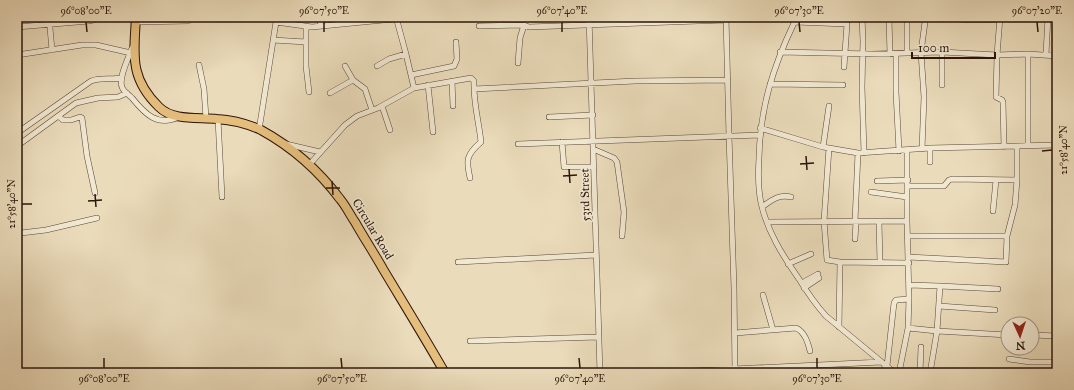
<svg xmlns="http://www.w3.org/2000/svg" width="1074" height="390" font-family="'IM FELL Great Primer',serif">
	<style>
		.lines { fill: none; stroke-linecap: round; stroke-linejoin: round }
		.minor-casing { stroke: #5b4636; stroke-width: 6 }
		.primary-casing { stroke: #2b150a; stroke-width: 10 }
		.minor { stroke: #f1e8d2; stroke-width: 5 }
		.primary { stroke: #e5be7d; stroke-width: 8 }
		.ticks { fill: none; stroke: #2b150a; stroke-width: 1.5 }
		.labels { text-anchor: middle; stroke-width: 3; stroke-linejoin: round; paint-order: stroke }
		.street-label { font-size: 12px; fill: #2b150a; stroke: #f1e8d2 }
		.neatline { fill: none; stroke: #2b150a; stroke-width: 1.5 }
		.ticks-label { font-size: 10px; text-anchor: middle; fill: #2b150a }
	</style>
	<rect width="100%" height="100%" fill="#eadbba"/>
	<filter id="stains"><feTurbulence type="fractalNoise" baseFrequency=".005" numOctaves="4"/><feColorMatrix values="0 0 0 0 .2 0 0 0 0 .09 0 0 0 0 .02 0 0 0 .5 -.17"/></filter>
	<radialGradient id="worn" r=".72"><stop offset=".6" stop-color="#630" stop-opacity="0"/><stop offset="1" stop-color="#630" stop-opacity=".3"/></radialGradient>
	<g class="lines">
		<defs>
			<path id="minor" d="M49,17L52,50
				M319,17L321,25
				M396,17L406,54L414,88
				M589,17L600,373
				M726,17L729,136L734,288L735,373
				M862,17L863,41L862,87L864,153
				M1000,17L997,55L996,97L1002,100L1003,102L1004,147
				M943,18L973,20H1000
				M889,19L890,54
				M136,22L188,21L195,17
				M479,26L524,25L529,27L726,20
				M17,27L89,21L105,17
				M306,27V66L309,92
				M273,40L306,42
				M132,48C129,57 118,78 122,87C123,91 129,95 132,98C145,114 157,127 179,117
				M780,52L872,54L942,52L997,55L1028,54L1057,56
				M907,53V17
				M896,54V92L899,151
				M1046,54L1048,17
				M17,55L82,45H96L131,53
				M518,63L520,38L524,25
				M199,65L204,89L206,118
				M345,66L353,80
				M377,66L389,59L406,54
				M844,67L847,24L796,22L794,23C773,67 760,108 759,158C758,173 758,188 761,203C767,231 783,256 799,279C807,292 815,304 826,316L895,373
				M411,75L454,66L457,59L456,42
				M452,81L453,106
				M770,84L843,85
				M428,85L433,132
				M942,85V52
				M474,89L635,81L728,80
				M330,93L353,80L365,89L372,110
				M382,106L390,130
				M58,116L63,120H71L80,117L82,118L87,156L95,193
				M549,117L593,115
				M218,119L222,197
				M760,128L823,147L858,153L930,148L1057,145
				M259,130L276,22L312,27L414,17
				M17,133L91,81C101,77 111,80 121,78
				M562,142L564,167H594
				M286,144L320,152
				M518,144L760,135
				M17,146L76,103L98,98L118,97L127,93
				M1028,146V54
				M823,147L829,106
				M829,148L824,221L827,260L840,262L909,263
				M930,148V162
				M593,149L614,158L617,162L624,212L622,236
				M922,149L924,97L921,52L925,22
				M1057,151V209
				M309,165L345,125L357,116L378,108L414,88L471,78L474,81C473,102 479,122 481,142C466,155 466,160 470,178
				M877,181L908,180
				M908,186H944L949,180L952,179L1017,180
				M871,192L907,197
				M762,207C772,200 779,194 791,197
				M993,211L996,180
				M855,221L858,153
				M768,222L907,221
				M879,222L880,262
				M17,229L21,233L46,230L97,218
				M907,236H1007
				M855,239L856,222
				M908,257L1006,262L1007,236L1015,205L1017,180V147
				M458,262L596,255
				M788,264L811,254
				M802,283L818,274
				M909,285L940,286
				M804,288L819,278
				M763,295L773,330
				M939,306L995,310
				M839,327L840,262
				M908,328L937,331L1008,335
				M735,333L796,328C805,332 808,343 810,351
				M1032,335L1057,336
				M470,341L598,337
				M1009,359L1030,362H1057
				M887,366L894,303L896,300L909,299
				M651,373L881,362
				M884,373L885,365
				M899,373L908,328L909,299L907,221V150
				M920,373L921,347
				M930,373L937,331L940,286L998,289
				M992,373L998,372"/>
			<path id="primary" d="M136,17C134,54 129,78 159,107C173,121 198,117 217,119C231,120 248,124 261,130C292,147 319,171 340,199C346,206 350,215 355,222C364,238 374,253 383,269C404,304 425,338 445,373"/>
		</defs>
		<use href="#minor" class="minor-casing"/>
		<use href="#primary" class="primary-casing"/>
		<use href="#minor" class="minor"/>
		<use href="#primary" class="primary"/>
	</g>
	<path class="ticks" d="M86,22L87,32M324,22V32M562,22V32M799,22L800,32M1037,22L1038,32M1042,151L1052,150M806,156L807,170M800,164L814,163M569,169L570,183M563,176L577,175M332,181L333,195M326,188H340M95,194L96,207M88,201L102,200M22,204H32M104,358V368M341,358L342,368M579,358L580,368M817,358V368"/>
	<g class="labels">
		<g class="street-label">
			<text transform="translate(585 195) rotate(-91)" y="4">53rd Street</text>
			<text transform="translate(373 229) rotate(59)" y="4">Circular Road</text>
		</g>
	</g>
	<rect width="1074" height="390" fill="none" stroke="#eadbba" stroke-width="44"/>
	<g transform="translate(1020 336) rotate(177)"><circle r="19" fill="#f1e8d2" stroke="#a29482"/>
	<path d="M0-3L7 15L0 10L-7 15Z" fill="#8f2418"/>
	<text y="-6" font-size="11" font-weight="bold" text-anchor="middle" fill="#2b150a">N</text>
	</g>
	<path d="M912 52v6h83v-6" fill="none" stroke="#2b150a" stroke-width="2"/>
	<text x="918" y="52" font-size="12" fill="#2b150a" stroke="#f1e8d2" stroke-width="3" paint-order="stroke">100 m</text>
	<rect x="22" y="22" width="1030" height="346" class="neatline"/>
	<g class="ticks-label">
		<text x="86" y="14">96°08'00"E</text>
		<text x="324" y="14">96°07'50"E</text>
		<text x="562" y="14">96°07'40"E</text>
		<text x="799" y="14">96°07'30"E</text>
		<text x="1037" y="14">96°07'20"E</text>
		<text transform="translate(1063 150) rotate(-90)" y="4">21°58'40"N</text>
		<text transform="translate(11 204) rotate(-90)" y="4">21°58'40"N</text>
		<text x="104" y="382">96°08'00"E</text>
		<text x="342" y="382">96°07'50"E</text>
		<text x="580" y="382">96°07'40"E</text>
		<text x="817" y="382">96°07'30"E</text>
	</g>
	<rect width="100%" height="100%" filter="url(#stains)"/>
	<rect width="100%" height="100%" fill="url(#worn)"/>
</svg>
